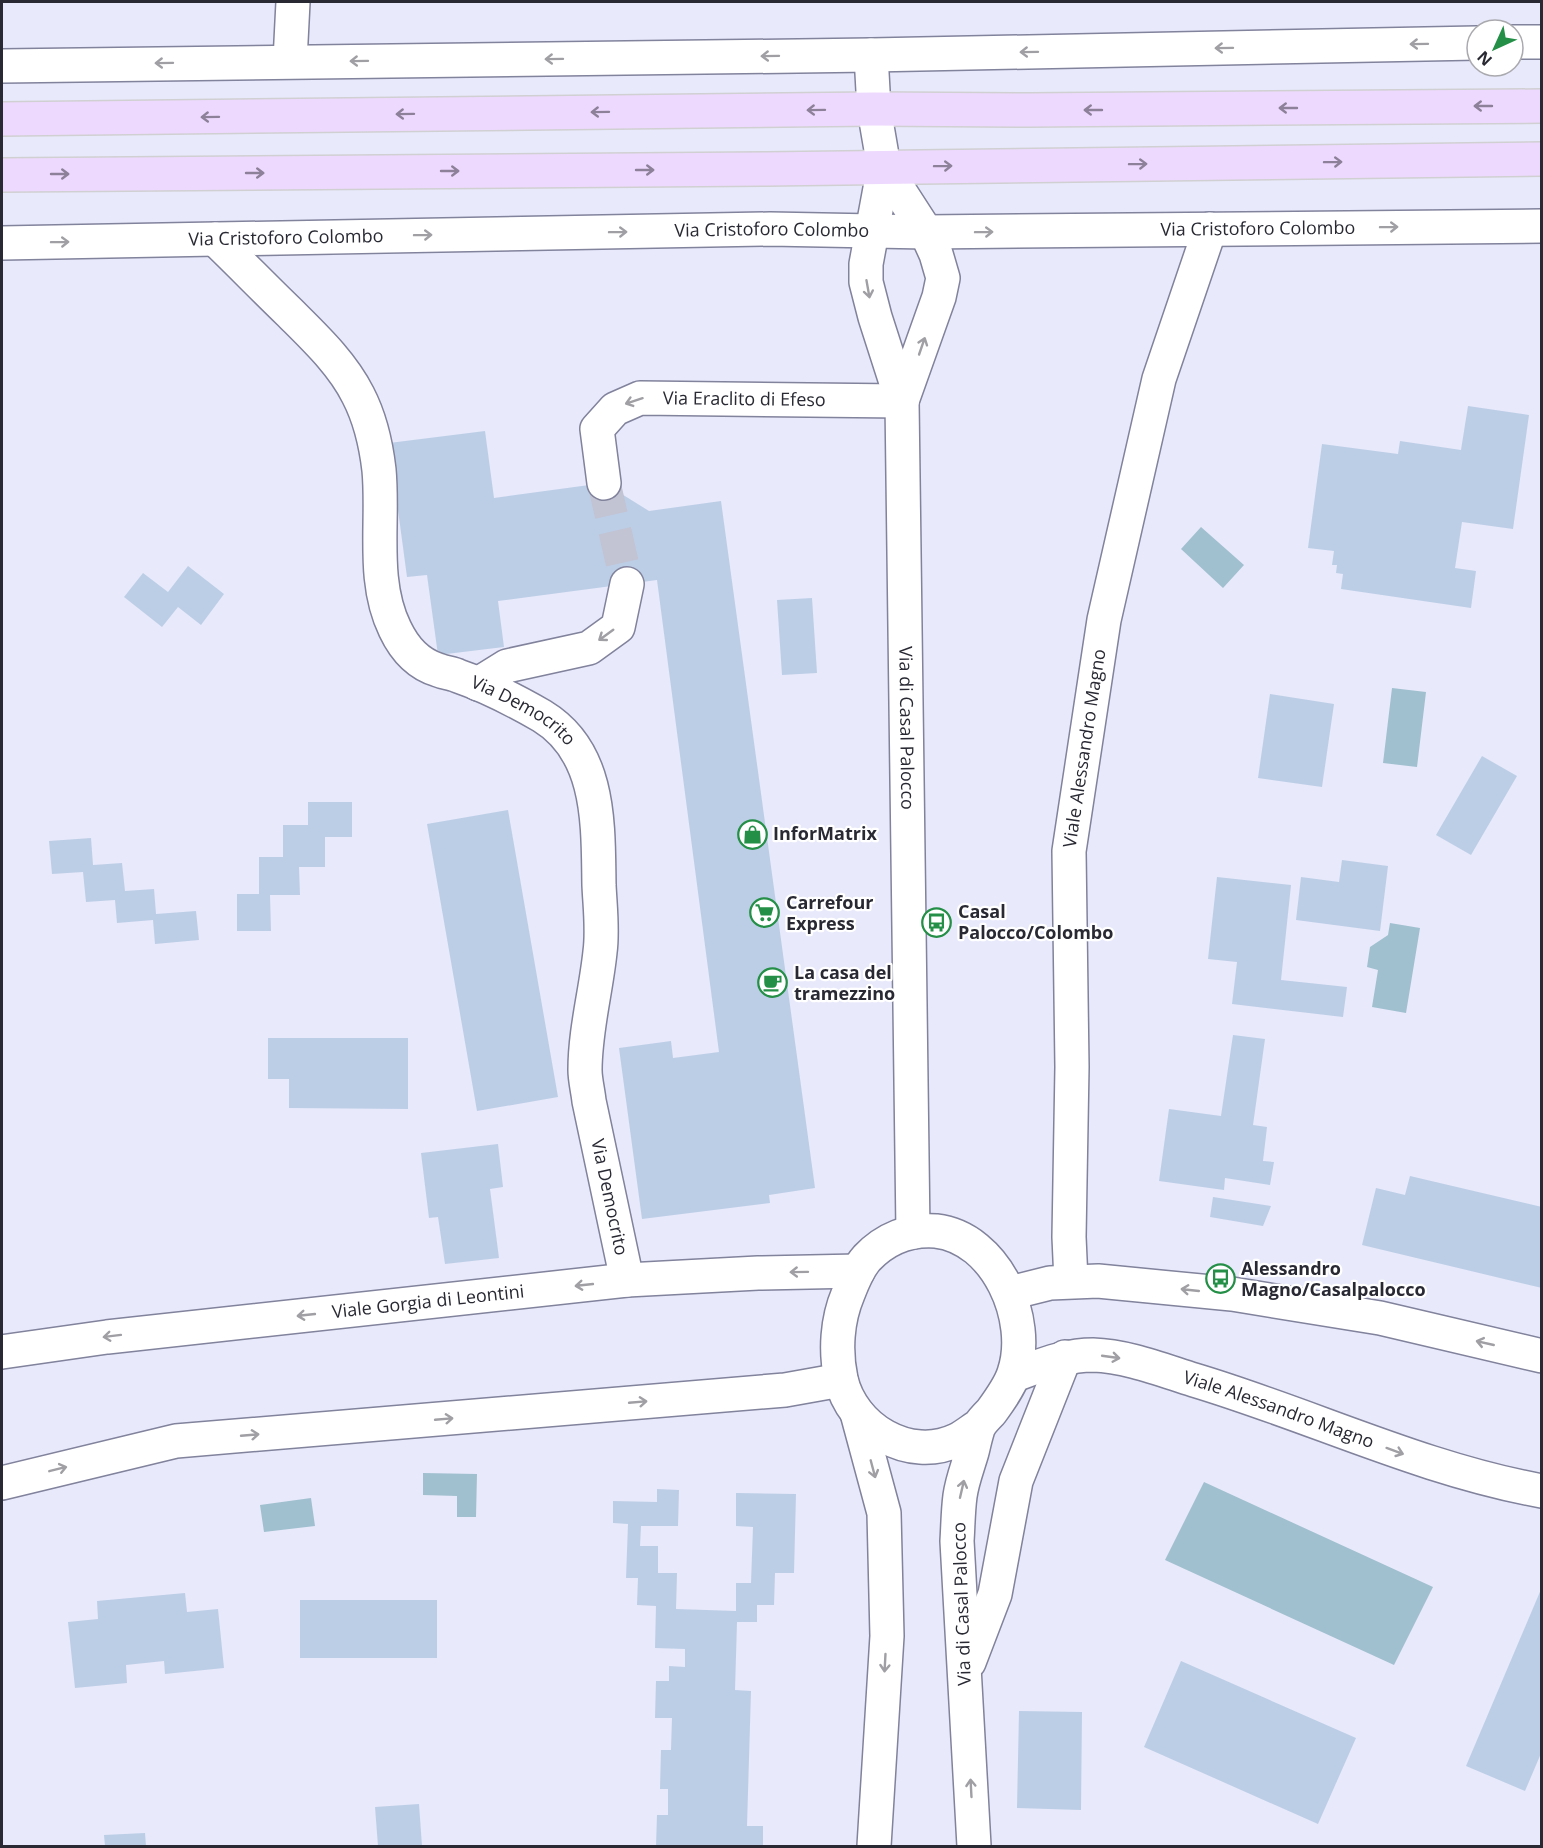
<svg xmlns="http://www.w3.org/2000/svg" width="1543" height="1848" font-family="'Open Sans',sans-serif">
	<style>
		.water { fill: #a0c0cf }
		.building { fill: #bccee6 }
		.lines { fill: none; stroke-linecap: round; stroke-linejoin: round }
		.minor-tunnel { stroke: #c2c3d3; stroke-width: 33; stroke-dasharray: 33 16; stroke-linecap: butt }
		.minor-casing { stroke: #81829c; stroke-width: 36 }
		.major-casing { stroke: #d0d0d2; stroke-width: 36 }
		.minor { stroke: #fff; stroke-width: 33 }
		.major { stroke: #eed9fe; stroke-width: 33 }
		.oneway { stroke: #9f9fa4 }
		.oneway2 { stroke: #8c8199 }
		.labels { text-anchor: middle; stroke-width: 4.5; stroke-linejoin: round; paint-order: stroke }
		.street-label { font-size: 18px; fill: #292934; stroke: #fff }
		.poi-label { font-size: 18px; font-weight: bold; fill: #292934; stroke: #fff; text-anchor: start }
	</style>
	<rect width="100%" height="100%" fill="#e8e9fb"/>
	<path class="water" d="M1201,527L1244,565L1223,588L1181,549Z
		M1392,688L1426,692L1417,767L1383,763Z
		M1390,923L1420,928L1406,1013L1372,1007L1378,970L1367,967L1370,947L1388,935Z
		M423,1473L477,1474L476,1517H457V1496L423,1495Z
		M1204,1482L1433,1587L1394,1665L1165,1560Z
		M311,1498L315,1526L264,1532L260,1505Z"/>
	<path class="building" d="M1468,406L1529,415L1513,529L1462,522L1455,568L1476,571L1471,608L1341,589L1343,574L1336,573L1337,565H1332L1334,551L1308,548L1322,444L1398,454L1400,441L1461,450Z
		M485,431L494,498L604,483L649,511L721,501L815,1188L769,1195L770,1203L642,1219L619,1048L671,1041L673,1058L719,1052L657,580L498,601L504,647L438,655L427,575L407,577L389,443Z
		M188,566L224,594L201,625L178,607L162,627L124,597L143,573L168,592Z
		M812,598L817,673L782,675L777,600Z
		M1270,694L1334,704L1322,787L1258,778Z
		M1482,756L1517,776L1471,855L1436,835Z
		M308,802H352V837H325V867H299L300,895H270L271,931H237V894H259V857H283V825H308Z
		M508,810L558,1097L477,1111L427,824Z
		M91,838L93,865L122,863L125,891L154,889L156,914L196,911L199,940L155,944L153,920L117,923L115,900L86,902L83,872L52,874L49,841Z
		M1342,860L1388,866L1380,931L1296,920L1301,877L1339,882Z
		M1217,877L1291,885L1281,980L1347,987L1343,1017L1232,1004L1237,962L1208,959Z
		M1233,1035L1265,1039L1253,1125L1267,1127L1263,1161L1274,1162L1270,1185L1225,1178L1224,1190L1159,1181L1169,1109L1221,1116Z
		M268,1038H408V1109L289,1108V1079H268Z
		M498,1144L503,1187L490,1189L499,1258L445,1264L438,1217L429,1218L421,1153Z
		M1410,1176L1542,1207V1288L1362,1245L1376,1188L1405,1195Z
		M1213,1197L1271,1206L1263,1226L1210,1217Z
		M657,1489L679,1490L678,1526H641L640,1546H658V1573H677L676,1609L736,1611V1583H751L753,1527L736,1526V1493L796,1494L794,1573H775L774,1605H757V1622H737L735,1690L751,1691L747,1826H763V1846H656L657,1815H668V1789H660L661,1750H671L672,1718H655L656,1681H669V1666L685,1667V1649L655,1648L656,1606L637,1605L638,1578H626L628,1524L613,1523V1501L657,1502Z
		M1542,1587V1751L1525,1791L1466,1766Z
		M185,1593L187,1612L218,1609L224,1668L165,1674L164,1661L126,1665L127,1683L75,1688L68,1622L98,1619L97,1601Z
		M300,1600H437V1658H300Z
		M1181,1661L1356,1738L1318,1824L1144,1747Z
		M1019,1711L1082,1712L1081,1810L1017,1808Z
		M419,1804L422,1846H378L375,1807Z
		M145,1833L146,1846H105L104,1835Z"/>
	<g class="lines">
		<path class="minor-tunnel" d="M604,483L627,584"/>
		<defs>
			<g id="minor">
				<path d="M1513,42H1542"/>
				<path id="s1" d="M871,55L874,109L884,167L866,264V282L875,317L902,401L913,1232"/>
				<path d="M290,61L293,2"/>
				<path d="M2,66L871,55L1477,43"/>
				<path d="M884,167L926,232L936,254L943,278L939,297L902,401"/>
				<path id="s2" d="M215,239C240,263 264,288 289,312C314,337 342,363 358,395C370,418 376,444 379,470C384,522 371,580 395,629C404,648 418,664 438,670C445,673 452,673 458,676C487,686 516,701 542,716C601,752 598,824 599,885C600,907 603,930 600,952C596,991 585,1030 585,1070C585,1080 588,1091 589,1101L627,1280"/>
				<path id="s3" d="M2,243L770,229L926,232L1542,226"/>
				<path id="s4" d="M604,483L597,429L615,409L640,398L902,401"/>
				<path d="M478,684L507,666L589,648L618,627L627,584"/>
				<path id="s5" d="M1071,1281L1069,1237L1072,1067L1069,851L1104,620L1159,379L1210,229"/>
				<path d="M1010,1293L1050,1283L1098,1281L1232,1294L1380,1318L1542,1356"/>
				<path id="s6" d="M2,1352L107,1337L627,1280L758,1273L858,1271"/>
				<path id="s7" d="M1014,1375C1040,1366 1065,1355 1093,1355C1127,1356 1162,1370 1194,1380C1311,1415 1421,1469 1542,1491"/>
				<path d="M857,1413L884,1513L887,1636L874,1846"/>
				<path d="M2,1483L176,1441L785,1390L841,1380"/>
				<path d="M969,1662L995,1594L1016,1481L1065,1357"/>
				<path d="M974,1846L957,1541C958,1526 958,1511 960,1496C962,1481 968,1466 972,1452C974,1444 976,1434 979,1426C982,1421 987,1416 991,1412C999,1401 1010,1386 1014,1373C1032,1320 997,1238 936,1231C909,1229 885,1239 867,1258C858,1268 853,1281 848,1294C837,1320 835,1351 841,1379C852,1428 909,1463 957,1440C965,1436 972,1430 980,1425"/>
			</g>
			<path id="major" d="M2,119L874,109L1029,110L1542,106
				M2,175L766,169L1542,159"/>
		</defs>
		<use href="#minor" class="minor-casing"/>
		<use href="#major" class="major-casing"/>
		<use href="#minor" class="minor"/>
		<use href="#major" class="major"/>
	</g>
	<defs><path id="oneway-shaft" d="M-6 0H5M1.5-3L5.5 0L1.5 3" fill="none" stroke-width="1.6" stroke-linecap="round" stroke-linejoin="round" transform="scale(1.5)"/></defs>
	<g class="oneway">
		<use href="#oneway-shaft" transform="translate(1419 44) rotate(179)"/>
		<use href="#oneway-shaft" transform="translate(1224 48) rotate(179)"/>
		<use href="#oneway-shaft" transform="translate(1029 52) rotate(179)"/>
		<use href="#oneway-shaft" transform="translate(770 56) rotate(179)"/>
		<use href="#oneway-shaft" transform="translate(554 59) rotate(179)"/>
		<use href="#oneway-shaft" transform="translate(359 61) rotate(179)"/>
		<use href="#oneway-shaft" transform="translate(164 63) rotate(179)"/>
		<use href="#oneway-shaft" transform="translate(1389 227) rotate(-1)"/>
		<use href="#oneway-shaft" transform="translate(618 232) rotate(-1)"/>
		<use href="#oneway-shaft" transform="translate(984 232) rotate(-1)"/>
		<use href="#oneway-shaft" transform="translate(423 235) rotate(-1)"/>
		<use href="#oneway-shaft" transform="translate(60 242) rotate(-1)"/>
		<use href="#oneway-shaft" transform="translate(868 289) rotate(80)"/>
		<use href="#oneway-shaft" transform="translate(922 346) rotate(-71)"/>
		<use href="#oneway-shaft" transform="translate(634 401) rotate(162)"/>
		<use href="#oneway-shaft" transform="translate(606 635) rotate(144)"/>
		<use href="#oneway-shaft" transform="translate(799 1272) rotate(179)"/>
		<use href="#oneway-shaft" transform="translate(584 1285) rotate(174)"/>
		<use href="#oneway-shaft" transform="translate(1190 1290) rotate(-174)"/>
		<use href="#oneway-shaft" transform="translate(306 1315) rotate(174)"/>
		<use href="#oneway-shaft" transform="translate(112 1336) rotate(173)"/>
		<use href="#oneway-shaft" transform="translate(1485 1343) rotate(-167)"/>
		<use href="#oneway-shaft" transform="translate(1111 1357) rotate(8)"/>
		<use href="#oneway-shaft" transform="translate(638 1402) rotate(-5)"/>
		<use href="#oneway-shaft" transform="translate(444 1419) rotate(-5)"/>
		<use href="#oneway-shaft" transform="translate(250 1435) rotate(-5)"/>
		<use href="#oneway-shaft" transform="translate(1395 1451) rotate(20)"/>
		<use href="#oneway-shaft" transform="translate(58 1469) rotate(-14)"/>
		<use href="#oneway-shaft" transform="translate(873 1469) rotate(75)"/>
		<use href="#oneway-shaft" transform="translate(962 1489) rotate(-77)"/>
		<use href="#oneway-shaft" transform="translate(885 1663) rotate(93)"/>
		<use href="#oneway-shaft" transform="translate(971 1788) rotate(-93)"/>
	</g>
	<g class="oneway2">
		<use href="#oneway-shaft" transform="translate(1483 106) rotate(180)"/>
		<use href="#oneway-shaft" transform="translate(1288 108) rotate(180)"/>
		<use href="#oneway-shaft" transform="translate(816 110) rotate(179)"/>
		<use href="#oneway-shaft" transform="translate(1093 110) rotate(180)"/>
		<use href="#oneway-shaft" transform="translate(600 112) rotate(179)"/>
		<use href="#oneway-shaft" transform="translate(405 114) rotate(179)"/>
		<use href="#oneway-shaft" transform="translate(210 117) rotate(179)"/>
		<use href="#oneway-shaft" transform="translate(1333 162) rotate(-1)"/>
		<use href="#oneway-shaft" transform="translate(1138 164) rotate(-1)"/>
		<use href="#oneway-shaft" transform="translate(943 166) rotate(-1)"/>
		<use href="#oneway-shaft" transform="translate(645 170)"/>
		<use href="#oneway-shaft" transform="translate(450 171)"/>
		<use href="#oneway-shaft" transform="translate(255 173)"/>
		<use href="#oneway-shaft" transform="translate(60 174)"/>
	</g>
	<defs>
		<symbol id="shop-ring" viewBox="-11 -11 22 22"><circle r="9.5" fill="#fff" stroke="#248f47" stroke-width="1.5"/><path d="M-5-2.5h2.3a2.7 3.5 0 0 1 5.4 0H5L5.5 6h-11ZM-1.5-2.5h3a1.5 2.3 0 0 0-3 0Z" fill="#248f47"/></symbol>
		<symbol id="supermarket-ring" viewBox="-11 -11 22 22"><circle r="9.5" fill="#fff" stroke="#248f47" stroke-width="1.5"/><path d="M-6-5.5h2.5l.6 2H6L4.5 2H-2.5L-4.4-4H-6ZM-1.5 3.2a1.3 1.3 0 1 0 .1 0ZM3 3.2a1.3 1.3 0 1 0 .1 0Z" fill="#248f47"/></symbol>
		<symbol id="bus-ring" viewBox="-11 -11 22 22"><circle r="9.5" fill="#fff" stroke="#248f47" stroke-width="1.5"/><path d="M-5-6H5V4H4V6H2V4H-2V6H-4V4H-5ZM-3.5-4V0h7V-4ZM-3.5 1.2v1.5H-2V1.2ZM2 1.2v1.5H3.5V1.2Z" fill="#248f47"/></symbol>
		<symbol id="cafe-ring" viewBox="-11 -11 22 22"><circle r="9.5" fill="#fff" stroke="#248f47" stroke-width="1.5"/><path d="M-5.5-4.5H6V0H3Q3 3.5 0 3.5H-2.5Q-5.5 3.5-5.5 0ZM3-3.2v2h1.7v-2ZM-6 4.5H4V6H-6Z" fill="#248f47"/></symbol>
	</defs>
	<g fill-rule="evenodd">
		<use href="#shop-ring" x="736" y="818" width="33" height="33"/>
		<use href="#supermarket-ring" x="748" y="896" width="33" height="33"/>
		<use href="#bus-ring" x="920" y="906" width="33" height="33"/>
		<use href="#cafe-ring" x="756" y="966" width="33" height="33"/>
		<use href="#bus-ring" x="1204" y="1262" width="33" height="33"/>
	</g>
	<g class="labels">
		<g class="street-label">
			<text dy="6" stroke="none"><textPath href="#s3" startOffset="1256">Via Cristoforo Colombo</textPath></text>
			<text dy="6" stroke="none"><textPath href="#s3" startOffset="770">Via Cristoforo Colombo</textPath></text>
			<text dy="6" stroke="none"><textPath href="#s3" startOffset="284">Via Cristoforo Colombo</textPath></text>
			<text dy="6" stroke="none"><textPath href="#s4" startOffset="213">Via Eraclito di Efeso</textPath></text>
			<text dy="6" stroke="none"><textPath href="#s2" startOffset="608">Via Democrito</textPath></text>
			<text dy="6" stroke="none"><textPath href="#s1" startOffset="681">Via di Casal Palocco</textPath></text>
			<text dy="6" stroke="none"><textPath href="#s5" startOffset="534">Viale Alessandro Magno</textPath></text>
			<text dy="6" stroke="none"><textPath href="#s2" startOffset="1130">Via Democrito</textPath></text>
			<text dy="6" stroke="none"><textPath href="#s6" startOffset="429">Viale Gorgia di Leontini</textPath></text>
			<text dy="6" stroke="none"><textPath href="#s7" startOffset="276">Viale Alessandro Magno</textPath></text>
			<text transform="translate(962 1604) rotate(-92)" y="6">Via di Casal Palocco</text>
		</g>
		<g class="poi-label">
			<text x="773" y="840">InforMatrix</text>
			<text x="786" y="909">Carrefour<tspan x="786" dy="21">Express</tspan></text>
			<text x="958" y="918">Casal<tspan x="958" dy="21">Palocco/Colombo</tspan></text>
			<text x="794" y="979">La casa del<tspan x="794" dy="21">tramezzino</tspan></text>
			<text x="1241" y="1275">Alessandro<tspan x="1241" dy="21">Magno/Casalpalocco</tspan></text>
		</g>
	</g>
	<rect width="1543" height="1848" fill="none" stroke="#292934" stroke-width="6"/>
	<g transform="translate(1495 48) rotate(225)"><circle r="28" fill="#ffffff" stroke="#a9a9ae" stroke-width="1.5"/>
	<path d="M0-4.5L10 22L0 15L-10 22Z" fill="#248f47"/>
	<text y="-9" font-size="16" font-weight="bold" text-anchor="middle" fill="#292934">N</text>
	</g>
</svg>
